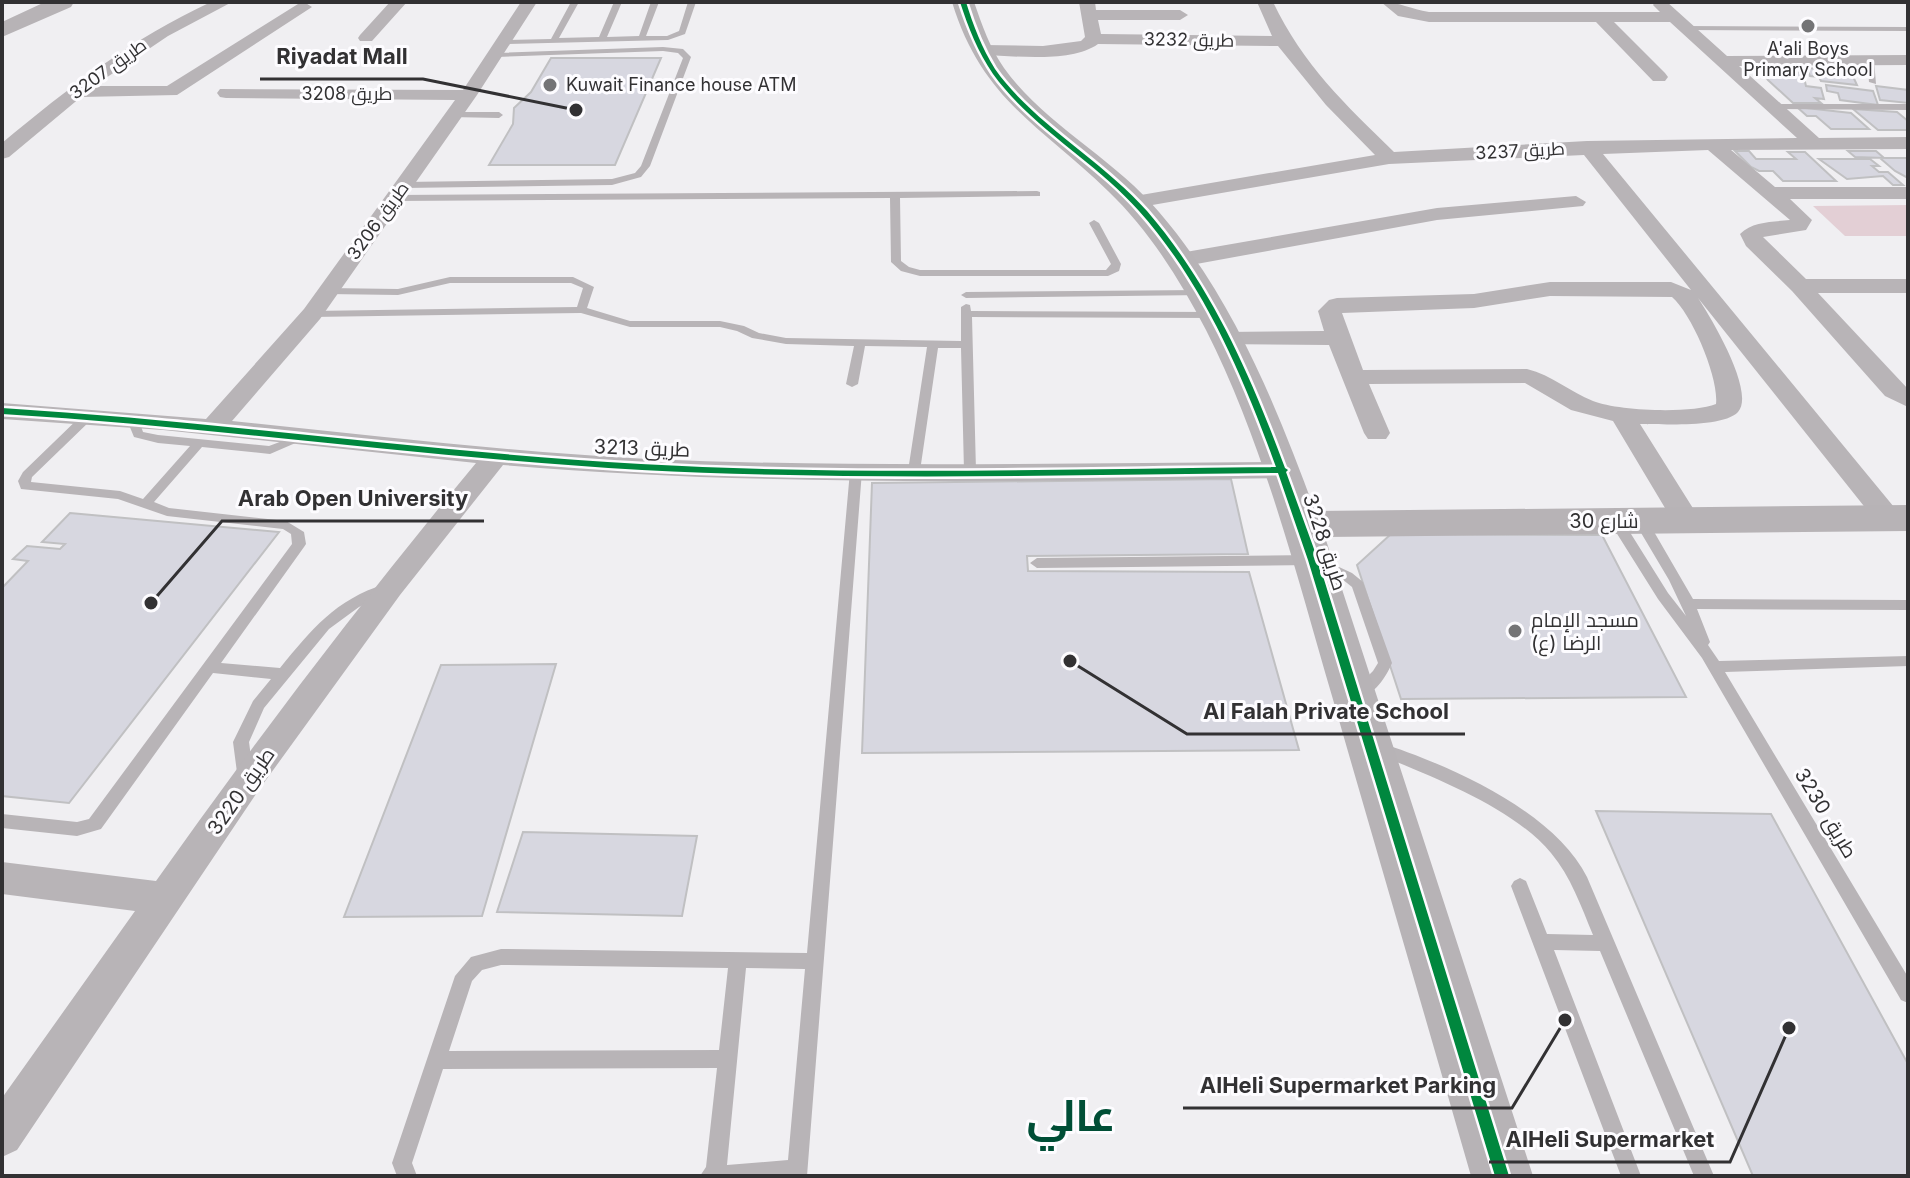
<svg xmlns="http://www.w3.org/2000/svg" width="1910" height="1178" font-family="Inter,Cairo,sans-serif">
	<style>
		.green { fill: #e3cfd5 }
		.building { fill: #d7d7e0; stroke: #c0c0c2; stroke-width: 2 }
		.lines { fill: none; stroke-linecap: round; stroke-linejoin: round }
		.lane { fill: #b8b4b7; fill-rule: evenodd }
		.street { fill: #b8b4b7; fill-rule: evenodd }
		.secondary { fill: #b7b3b6; fill-rule: evenodd }
		.cycleway-casing { stroke: #fdfcff; stroke-width: 5 }
		.cycleway { fill: #00873e; fill-rule: evenodd }
		.poi-dot { fill: #747476; stroke: #fdfcff; stroke-width: 3 }
		.labels { text-anchor: middle; stroke-width: 6; stroke-linejoin: round; paint-order: stroke }
		.far-street-label { font-size: 18px; fill: #323133; stroke: #fdfcff }
		.far-poi-label { font-size: 18px; fill: #323133; stroke: #fdfcff }
		.street-label { font-size: 20px; fill: #323133; stroke: #fdfcff }
		.poi-label { font-size: 20px; fill: #323133; stroke: #fdfcff; text-anchor: start }
		.near-town-label { font-size: 44px; font-weight: bold; fill: #004e36; stroke: #fdfcff }
		.leader { fill: none; stroke: #323133; stroke-width: 3 }
		.callout-dot { fill: #323133; stroke: #fdfcff; stroke-width: 3 }
		.callout-label { font-size: 22px; text-anchor: middle; font-weight: bold; fill: #323133; stroke: #fdfcff; stroke-width: 6; stroke-linejoin: round; paint-order: stroke }
	</style>
	<rect width="100%" height="100%" fill="#f0eff2"/>
	<path class="green" d="M1908,205V236H1845L1813,206Z"/>
	<path class="building" d="M551,58H661L615,165H489L513,124L514,108L531,92Z
		M1756,64L1803,73L1806,86L1821,88L1824,99L1815,98L1821,103H1793L1768,80L1762,71L1751,68Z
		M1818,66L1850,70L1857,85L1821,81L1819,77L1810,76L1807,68L1819,69Z
		M1826,85L1873,91L1878,105L1840,100L1838,93L1827,91Z
		M1876,86L1908,90V103L1880,100Z
		M1797,107L1851,113L1869,129H1831L1816,116H1807Z
		M1853,109L1897,112L1908,121V130H1878Z
		M1735,151H1749L1756,159H1796L1788,152H1805L1836,181H1783L1773,171H1759L1751,167Z
		M1848,151H1876L1884,158L1855,157Z
		M1880,158H1908V178L1895,171Z
		M1819,159H1870L1879,166H1872L1879,172H1888L1903,185H1893L1883,176L1847,179Z
		M1231,479L1248,554L1027,556L1028,571L1249,572L1299,750L862,753L872,483Z
		M70,513L279,532L69,803L2,796V588L28,561L13,559L27,546L60,549L65,544L42,542Z
		M1391,534L1602,535L1686,697L1401,699L1357,565Z
		M556,664L482,916L344,917L441,665Z
		M1596,811L1771,814L1908,1064V1176H1753Z
		M523,832L697,836L682,916L497,912Z"/>
	<g class="lines">
		<path class="lane" d="M571,2H579L559,38L599,37L614,2H622L607,37L639,36L651,2H659L646,36H667L679,31L688,2H696L685,34L668,40L504,44L500,42L504,40L551,39Z
			M1683,26L1908,27V31L1686,30H1683Z
			M663,47L683,49L691,57L650,166L641,177L612,185L404,188L399,185L404,182L612,179L635,173L641,166L683,58L678,53L663,51L496,57L492,55L496,53Z
			M1867,58L1874,60L1876,84L1869,82Z
			M1775,104H1908V110L1772,109V105Z
			M454,112H499L503,115L499,118L451,117V113Z
			M1037,191L1040,192V196L900,198L901,261L909,267L920,270H1106L1111,264L1089,223L1094,220L1099,223L1121,264L1119,271L1108,276H920L901,271L891,262L890,198L396,201L391,198L396,195Z
			M450,277H573L594,287L587,308L630,321H720L744,326L759,333L786,338L961,341V307L966,304L970,305L971,311L1213,312L1218,315L1213,318L972,317L976,471L970,475L964,471L961,348H938L920,471L914,475L908,471L927,347L865,346L858,384L852,387L846,384L854,346L786,344L752,338L737,331L720,327H630L581,313L312,317L307,314L312,311L577,307L583,288L571,283H450L398,295L328,294L323,291L328,288L398,289Z
			M1201,290L1206,293L1205,295L966,298L961,295L966,292Z
			M88,412L92,413L94,416L92,419L32,477L31,482L120,491L143,499L190,446L158,443L134,437L127,420L133,416L139,420L143,432L158,435L269,446L301,434L307,438L270,454L202,447L154,502L169,508L286,521L304,532L306,544L304,547L221,663L280,668C312,629 335,600 385,584L392,589L390,592L359,607L329,629L264,708L249,742L254,780L252,785L246,787L240,785L238,780L233,742L253,701L271,679L213,673L101,829L77,836L2,828V814L77,822L89,819L292,544L291,534L283,529L167,516L118,499L21,489L18,481L23,472L84,413Z
			M856,467L862,471L807,1176H700L706,1167L717,1068L443,1069L412,1163L417,1176H397L392,1163L455,976L471,957L501,949L807,953L850,471ZM501,965L728,968L719,1050L449,1051L472,981L482,970ZM746,968L805,969L788,1160L727,1165Z
			M1616,517L1621,518L1668,593L1686,616L1669,580L1634,521L1636,518H1646L1693,599L1908,600V610L1697,609L1710,642L1708,645L1719,661L1908,656V666L1725,672L1908,977V1003L1901,1000L1702,658L1658,599L1609,521Z
			M1313,555L1352,573L1363,582L1392,663C1386,677 1372,700 1355,696L1352,692L1373,671L1378,663L1352,587L1342,579L1311,565L1037,568L1030,563L1037,558Z
			M1381,743C1449,765 1554,811 1587,877L1714,1176H1694L1600,951L1554,950L1641,1176H1621L1511,886L1514,881L1520,878L1526,881L1547,934L1593,935C1581,906 1571,877 1551,853C1513,807 1430,776 1375,753L1373,749L1375,745Z"/>
		<path class="street" d="M211,2H232L168,36L94,86H167L298,4L304,2L312,7L177,95L81,97L9,157L2,159V143C68,88 133,38 211,2Z
			M390,2H407L372,41H360L358,38L360,35Z
			M521,2H537L477,95L320,319L232,421C370,435 508,452 648,459C859,468 1071,463 1283,462L1293,464L1297,470L1293,476L1283,478C1023,481 763,487 503,465L400,595L258,791L17,1150L2,1157V1098L135,911L2,894V862L156,881C258,737 364,598 476,463L163,430L2,419V403L206,419L304,309L455,100L226,98L220,97L217,93L220,89L463,90Z
			M1079,2H1095L1096,10H1180L1188,15L1180,20H1098L1101,34L1272,36L1257,2H1273C1303,65 1345,104 1394,152L1587,141L1797,138L1670,22H1614L1665,73L1668,77L1665,81H1653L1596,22H1429L1398,16L1381,2C1399,2 1411,9 1429,12H1660L1653,5L1655,2H1667L1727,56L1908,55V65L1739,66L1819,138L1908,137V149L1731,150L1775,187H1908V199H1790L1812,220L1806,230L1763,237L1806,279H1908V293H1818L1908,389V407L1885,396L1792,291L1746,246L1740,234C1753,221 1773,222 1790,220L1708,150L1603,154L1903,518L1899,525L1889,527L1879,525L1698,298C1710,316 1756,392 1738,412C1723,428 1662,424 1640,424L1701,521L1697,528L1687,530L1677,528L1613,421L1571,410L1525,383L1369,384L1390,433L1386,439H1368L1364,433L1329,345L1217,344L1213,339L1217,334L1225,332L1324,331L1318,311L1329,300L1337,298L1474,294L1550,282H1671L1691,290L1584,155L1389,164L1135,208L1128,206L1125,202L1135,196L1375,155L1326,105L1278,46L1098,44C1072,63 1015,56 984,55L976,50L984,45L1043,46L1081,41L1085,37ZM1550,296L1672,297C1692,314 1719,378 1716,404C1691,414 1618,411 1593,401C1570,392 1552,375 1527,369L1363,370L1342,313L1474,308Z
			M1576,196L1586,202L1583,206L1437,220L1180,267L1169,260L1180,253L1437,208Z"/>
		<path class="secondary" d="M45,2H74L71,7L2,37V22Z
			M952,2H974C982,25 990,48 1004,68C1045,125 1114,158 1159,212C1233,298 1276,405 1315,511L1908,505V531L1325,537L1533,1176H1471C1425,1016 1378,856 1332,696C1296,573 1264,445 1206,330C1180,280 1149,230 1108,191C1040,125 982,100 952,2Z"/>
		<defs>
			<path id="cycleway" d="M960,2H966C973,25 982,48 995,69C1033,123 1102,160 1147,211C1211,285 1251,376 1285,468L1288,470L1286,472L1318,560L1509,1176H1495L1308,560L1278,473C1066,475 854,481 642,470C428,458 216,427 2,414V408C215,421 427,452 641,464C852,476 1064,469 1276,467C1243,376 1204,284 1139,211C1095,161 1032,128 993,74C978,52 968,27 960,2Z"/>
		</defs>
		<use href="#cycleway" class="cycleway-casing"/>
		<use href="#cycleway" class="cycleway"/>
	</g>
	<g class="poi-dot">
		<circle cx="1808" cy="26" r="8"/>
		<circle cx="550" cy="85" r="8"/>
		<circle cx="1515" cy="631" r="8"/>
	</g>
	<g class="labels">
		<g class="far-street-label">
			<text transform="translate(1189 40) rotate(1)" y="6">طريق 3232</text>
			<text transform="translate(108 69) rotate(-36)" y="6">طريق 3207</text>
			<text x="347" y="100">طريق 3208</text>
			<text transform="translate(1520 151) rotate(-3)" y="6">طريق 3237</text>
			<text transform="translate(378 221) rotate(-54)" y="6">طريق 3206</text>
		</g>
		<g class="far-poi-label">
			<text x="1808" y="55">A'ali Boys<tspan x="1808" dy="21">Primary School</tspan></text>
			<text x="566" y="91" text-anchor="start">Kuwait Finance house ATM</text>
		</g>
		<g class="street-label">
			<text transform="translate(642 448) rotate(2)" y="7">طريق 3213</text>
			<text x="1604" y="528">شارع 30</text>
			<text transform="translate(1325 542) rotate(72)" y="7">طريق 3228</text>
			<text transform="translate(241 791) rotate(-55)" y="7">طريق 3220</text>
			<text transform="translate(1826 813) rotate(59)" y="7">طريق 3230</text>
		</g>
		<g class="poi-label">
			<text x="1531" y="627">مسجد الإمام<tspan x="1531" dy="23">الرضا (ع)</tspan></text>
		</g>
		<g class="near-town-label">
			<text x="1071" y="1131">عالي</text>
		</g>
	</g>
	<path class="leader" d="M576 110L423 79H260M151 603L222 521H484M1070 661L1187 734H1465M1565 1020L1512 1108H1183M1789 1028L1730 1162H1489"/>
	<g class="callout-dot">
		<circle cx="576" cy="110" r="8"/>
		<circle cx="151" cy="603" r="8"/>
		<circle cx="1070" cy="661" r="8"/>
		<circle cx="1565" cy="1020" r="8"/>
		<circle cx="1789" cy="1028" r="8"/>
	</g>
	<g class="callout-label">
		<text x="342" y="64">Riyadat Mall</text>
		<text x="353" y="506">Arab Open University</text>
		<text x="1326" y="719">Al Falah Private School</text>
		<text x="1348" y="1093">AlHeli Supermarket Parking</text>
		<text x="1610" y="1147">AlHeli Supermarket</text>
	</g>
	<rect width="1910" height="1178" fill="none" stroke="#323133" stroke-width="8"/>
</svg>
